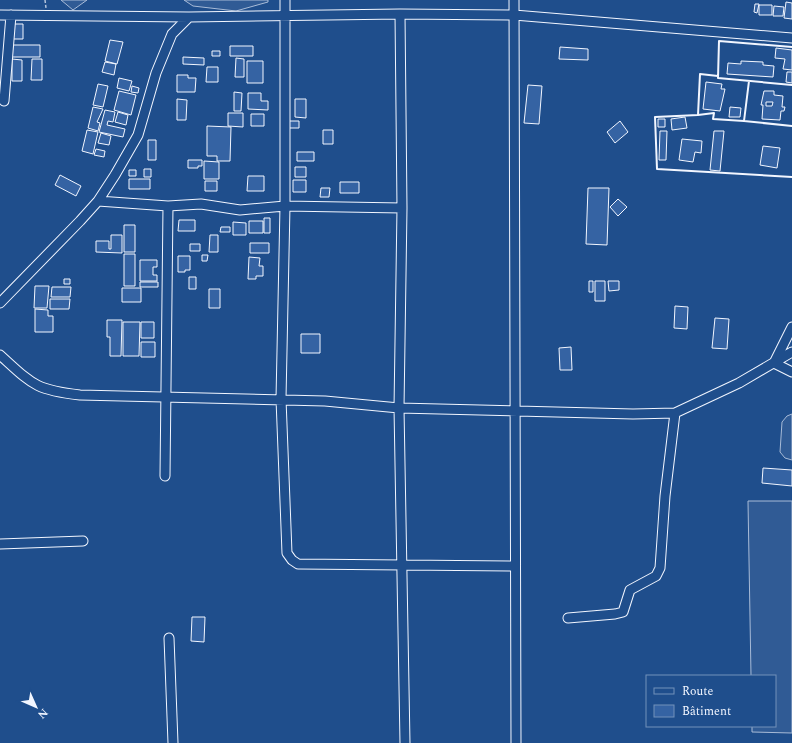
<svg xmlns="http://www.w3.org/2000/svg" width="792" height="743" font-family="Spectral,serif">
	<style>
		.built { fill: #305b95; stroke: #a8bbd7 }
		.building { fill: #3563a3; stroke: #f2f6ff; fill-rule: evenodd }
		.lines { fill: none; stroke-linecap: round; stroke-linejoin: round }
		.minor-casing { stroke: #f2f6ff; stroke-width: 11 }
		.path { stroke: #b3c4dc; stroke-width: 1.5; stroke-dasharray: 3 2; stroke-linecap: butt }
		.minor { stroke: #1f4e8c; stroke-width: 9 }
		.wall { stroke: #f2f6ff; stroke-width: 2 }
	</style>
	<rect width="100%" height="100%" fill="#1f4e8c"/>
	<path class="built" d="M61,0H87L73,10Z
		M184,0H268V2L236,11L193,6Z
		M792,414V460L785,458L780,452L782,422L787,416Z
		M748,501H792V733L752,732V726H775V676H751Z"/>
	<path class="building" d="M786,2L792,3V19L784,18Z
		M755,4H759L757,13L754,12Z
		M759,5H772V15H759Z
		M774,6L784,7L783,16H773Z
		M12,24H23V39H12Z
		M110,40L123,42L117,64L105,61Z
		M11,45H40V57H11Z
		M230,46H253V56H230Z
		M560,47L588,49V60L559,59Z
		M776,48L792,50V70L783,69L785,59L775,58Z
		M212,51H220V56H212Z
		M183,57L204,58V65L183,64Z
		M236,58L244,59V77H235Z
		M12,59L22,60V81H12Z
		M32,59H42V80H31Z
		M247,61H263V83H247Z
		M741,61L763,62V65L774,66L773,77L727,74L728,63L741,64Z
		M105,62L116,64L114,75L102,72Z
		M207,67H218V82H206Z
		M787,72H792V83L786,82Z
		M177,75H188V78H196L195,92H177Z
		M119,78L132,81L129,91L117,88Z
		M706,82L722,84L721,89H725L720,111L703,109Z
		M98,84L108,86L103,107L93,105Z
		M528,85L542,86L539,124L524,123Z
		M132,86L139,88L138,93L131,92Z
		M119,91L136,95L131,115L114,110Z
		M764,91H774V95L783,96L782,107H785L784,111H781L780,120L762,119L763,105H761ZM766,102H773L772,106H766Z
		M234,92L242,93L241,111H234Z
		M248,93H261V101H268V110L248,109Z
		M177,99L187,100L186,120H177Z
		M295,99H306V118L295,117Z
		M93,107L103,109L97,122L100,123L98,131L88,128Z
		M730,107L741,108L740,117H729Z
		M105,110L115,112L113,122L108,121L107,125L125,129L123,137L99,132Z
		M118,112L128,115L126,125L115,122Z
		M228,113H243V127L228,126Z
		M251,114H264V126H251Z
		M685,117L687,128L672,130L671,119Z
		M658,119H665V127H658Z
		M288,121H299V128H288Z
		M620,121L628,132L615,143L607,132Z
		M207,126L231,127L230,161H217V156H207Z
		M87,130L98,132L93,154L82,151Z
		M323,130H333V144H323Z
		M660,131H667L666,160H659Z
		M714,131H724L720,171L710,170Z
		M101,133L111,136L109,145L98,143Z
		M682,139L702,141L701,153L695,152L693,162L679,160Z
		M148,140H156V160H148Z
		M763,146L780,148L777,168L760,165Z
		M96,149L105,151L104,157L94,155Z
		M297,152H314V161H297Z
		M188,160H202V166H198V168H188Z
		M204,161L219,162V179H204Z
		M295,167H306V177H295Z
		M144,169H151V177H144Z
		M129,170H136V176H129Z
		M60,175L81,186L76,196L55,185Z
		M248,176H264V191H247Z
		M129,179H150V189H129Z
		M293,180H306V192H293Z
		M205,181H217V191H205Z
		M340,182H359V193H340Z
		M321,188H330L329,197H320Z
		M588,188H609L607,245L586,244Z
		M618,199L627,207L618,216L610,207Z
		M264,218H270V233H264Z
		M179,220H195V231H178Z
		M249,221H263V233H249Z
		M233,222L246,223V235H233Z
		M124,225H135V252H124Z
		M221,227H230V232H220Z
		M111,235H122V253L96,252V241H109V249H111Z
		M210,235H218V252H209Z
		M250,243H269V253H250Z
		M190,244H200V251H190Z
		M124,254H135V286H124Z
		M202,255H208L207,261H202Z
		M178,256H190V270H185V272H178Z
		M249,257L260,258L259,266H263V276H256V279H248Z
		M140,260H157V267H153V275H157V281H140Z
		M189,277H196V289H189Z
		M64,279H70V284H64Z
		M589,281H593V292H589Z
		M595,281H605V301H595Z
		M608,281H619V290L609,291Z
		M140,282H158V287H140Z
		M35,286H49L47,308H34Z
		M52,287H71L70,297H51Z
		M122,288H141V302H122Z
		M209,289H220V308H209Z
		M50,299H70L69,309H50Z
		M675,306L688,307L687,329L674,328Z
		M35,309L48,310V316H53V332H35Z
		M715,318L729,319L727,349L712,348Z
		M107,320H122L121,356H110V337H107Z
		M123,322H140L139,356H123Z
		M141,322H154V338H141Z
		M301,334H320V353H301Z
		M141,342H155V357H141Z
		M571,347L572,370H560L559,348Z
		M763,468L792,470V486L762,483Z
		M192,617H205L204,642L191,641Z"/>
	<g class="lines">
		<defs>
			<path id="minor" d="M285,0V206L281,399L287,553L292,560L298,564L514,566
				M514,0L516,743
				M400,14L402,208L399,408L405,743
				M0,15L189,17L400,14L514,15L792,38
				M4,101L11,15
				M98,201L168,206L201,204L240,210L285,206L402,208
				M0,303L80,221L98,201L115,175L138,135L156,73L172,34L189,17
				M792,327L774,363L792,372
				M0,355C32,384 35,390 80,395L325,401L399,408L633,414L675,413L739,383L792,352
				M165,476L168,206
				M0,544L83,541
				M568,618L615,614L623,612L630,590L656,576L660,568L665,496L675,413
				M169,638L173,743"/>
		</defs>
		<use href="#minor" class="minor-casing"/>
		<path class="path" d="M45,0L46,8"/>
		<use href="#minor" class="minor"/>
		<path class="wall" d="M792,47L719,41L718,78L792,85
			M718,76L700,74L698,115L714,113L713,119L744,121
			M749,81L744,121L792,126
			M698,115L655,117L657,169L792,177"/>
	</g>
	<rect x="646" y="675" width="130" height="52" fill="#1f4e8c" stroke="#7391ba"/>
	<rect x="654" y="688" width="20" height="6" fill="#1f4e8c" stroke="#7391ba"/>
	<text x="682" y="695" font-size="12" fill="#f2f6ff">Route</text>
	<rect x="654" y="705" width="20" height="12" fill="#3563a3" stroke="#7391ba"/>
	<text x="682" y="715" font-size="12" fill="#f2f6ff">Bâtiment</text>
	<g transform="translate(36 707) rotate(135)" stroke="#1f4e8c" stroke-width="3" paint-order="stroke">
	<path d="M0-3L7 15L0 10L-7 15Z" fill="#f2f6ff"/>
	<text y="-6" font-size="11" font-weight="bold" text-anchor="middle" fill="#f2f6ff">N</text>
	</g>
</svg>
